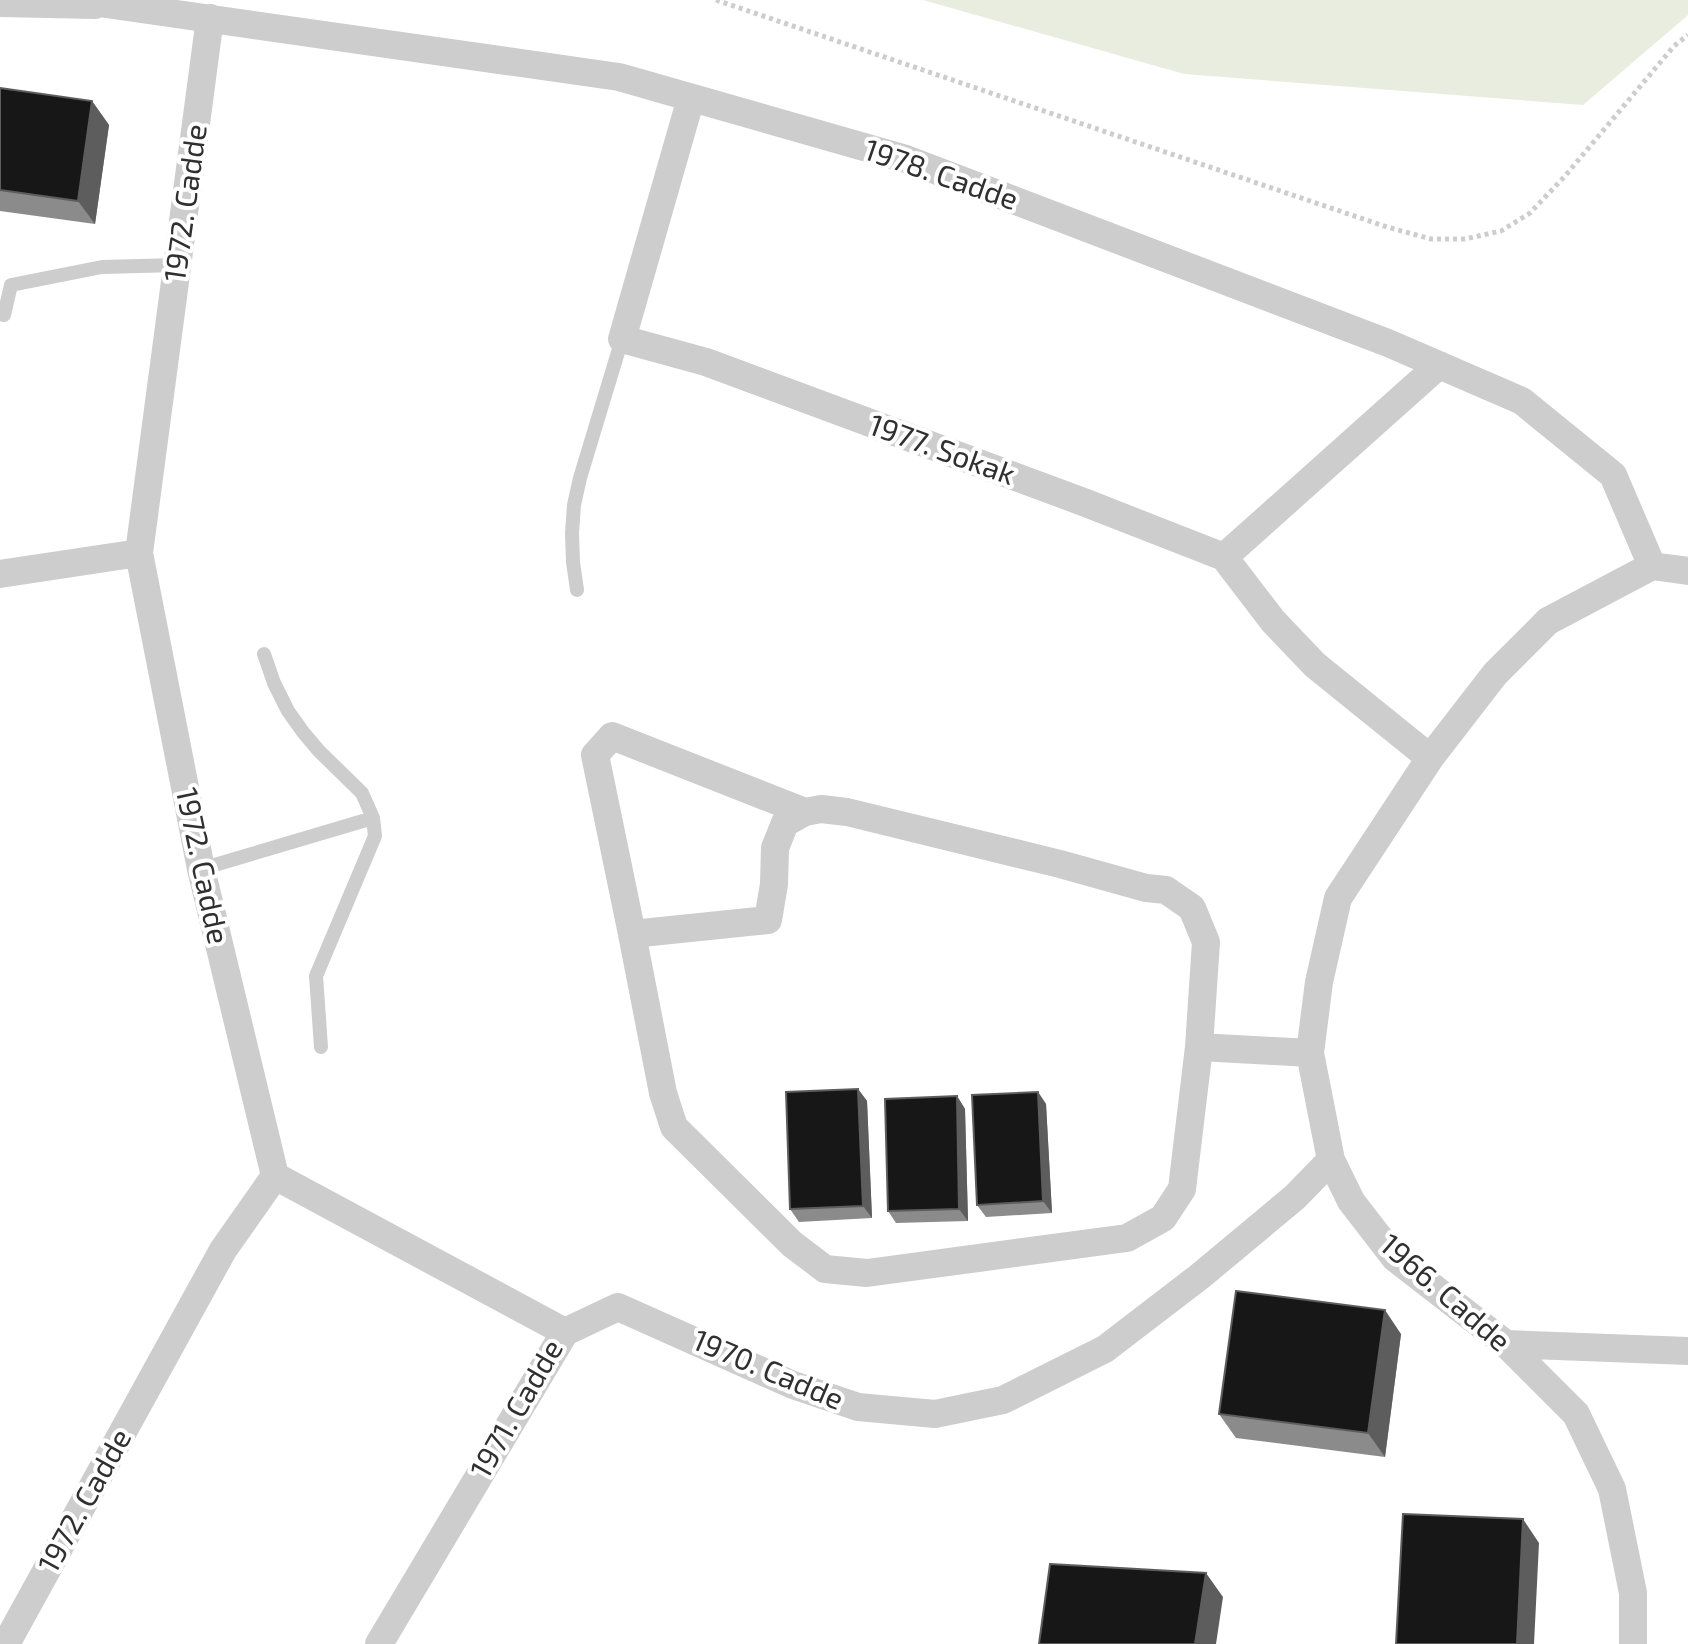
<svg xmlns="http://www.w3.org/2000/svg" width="1688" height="1644" font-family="'Exo 2',sans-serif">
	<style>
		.green { fill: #e9eddf }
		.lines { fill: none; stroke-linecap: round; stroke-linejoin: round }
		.path { stroke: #cdcdcd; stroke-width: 5; stroke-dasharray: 4 4; stroke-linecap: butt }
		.service { stroke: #cdcdcd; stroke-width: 14 }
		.minor { stroke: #cdcdcd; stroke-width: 28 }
		.wall { fill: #8b8b8b }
		.shaded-wall { fill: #5d5d5d }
		.building { fill: #171717; stroke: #5d5d5d; stroke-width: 2 }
		.labels { text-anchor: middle; stroke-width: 8; stroke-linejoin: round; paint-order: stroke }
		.street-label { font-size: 30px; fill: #303030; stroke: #fff }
	</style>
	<rect width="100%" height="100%" fill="#fff"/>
	<path class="green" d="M923,0H1688V15L1583,105L1184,74Z"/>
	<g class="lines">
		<path class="path" d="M716,0L1387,227L1431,239H1465L1501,231L1530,213L1565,176L1674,46L1688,35"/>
		<path class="service" d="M0,314L4,315L11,285L102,267L178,265
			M577,590L573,562L572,533L574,505L580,478L622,339
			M264,654L274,683L288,711L303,732L319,751L362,793L373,818L375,836L316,976L321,1047
			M201,869L373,818"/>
		<path class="minor" d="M78,0L619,77L906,159L1388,343L1522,401L1613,475L1652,566
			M0,3L95,5
			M691,98L622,339L706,362L1086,503L1224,557L1273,621L1315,665L1430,758
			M1224,557L1439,365
			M0,574L139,553
			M821,809L847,812L1060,864L1146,888L1166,890L1192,908L1206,942L1199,1047L1182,1189L1163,1218L1127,1238L867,1273L825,1269L792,1244L674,1127L663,1093L632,934L768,920L774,884L775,848L785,823L805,812Z
			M632,934L595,755L612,736L805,812
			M1199,1047L1310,1053
			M275,1176L565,1332L379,1644
			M565,1332L618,1307L793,1385L858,1407L935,1414L1003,1400L1105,1349L1199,1277L1295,1197L1331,1160
			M1506,1344L1688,1351
			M6,1644L223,1250L275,1176L201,869L139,553L210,18
			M1633,1644V1593L1612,1489L1576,1414L1506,1344L1395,1258L1351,1201L1331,1160L1310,1053L1319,982L1338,898L1430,758L1495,674L1548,621L1652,566L1688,571"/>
	</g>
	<path class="wall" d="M0,88L92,101L109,125L95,224L0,211Z
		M858,1089L867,1101L872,1218L799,1222L790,1209Z
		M1038,1092L1046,1104L1052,1213L986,1217L977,1205Z
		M957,1096L965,1109L968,1221L896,1223L888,1211Z
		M1401,1334L1385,1457L1236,1438L1219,1414Z"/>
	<path class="shaded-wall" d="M92,101L109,125L95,224L78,201Z
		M858,1089L867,1101L872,1218L863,1206Z
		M1038,1092L1046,1104L1052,1213L1043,1201Z
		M957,1096L965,1109L968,1221L959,1209Z
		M1385,1310L1401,1334L1385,1457L1368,1433Z
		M1523,1519L1539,1543L1534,1644H1517Z
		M1206,1573L1223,1597L1216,1644H1195Z"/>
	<path class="building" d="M0,88L92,101L78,201L0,190Z
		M858,1089L863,1206L790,1209L786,1092Z
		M1038,1092L1043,1201L977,1205L972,1095Z
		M957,1096L959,1209L888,1211L885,1099Z
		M1236,1291L1385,1310L1368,1433L1219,1414Z
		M1403,1514L1523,1519L1517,1644H1396Z
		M1050,1564L1206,1573L1195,1644H1039Z"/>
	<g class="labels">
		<g class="street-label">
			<text transform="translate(941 175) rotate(19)" y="10">1978. Cadde</text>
			<text transform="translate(186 203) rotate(-82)" y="10">1972. Cadde</text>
			<text transform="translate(942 450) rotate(20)" y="10">1977. Sokak</text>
			<text transform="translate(202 866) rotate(78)" y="10">1972. Cadde</text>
			<text transform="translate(1445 1293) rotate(41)" y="10">1966. Cadde</text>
			<text transform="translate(768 1370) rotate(23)" y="10">1970. Cadde</text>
			<text transform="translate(517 1409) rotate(-60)" y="10">1971. Cadde</text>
			<text transform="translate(85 1501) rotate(-61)" y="10">1972. Cadde</text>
		</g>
	</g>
</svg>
